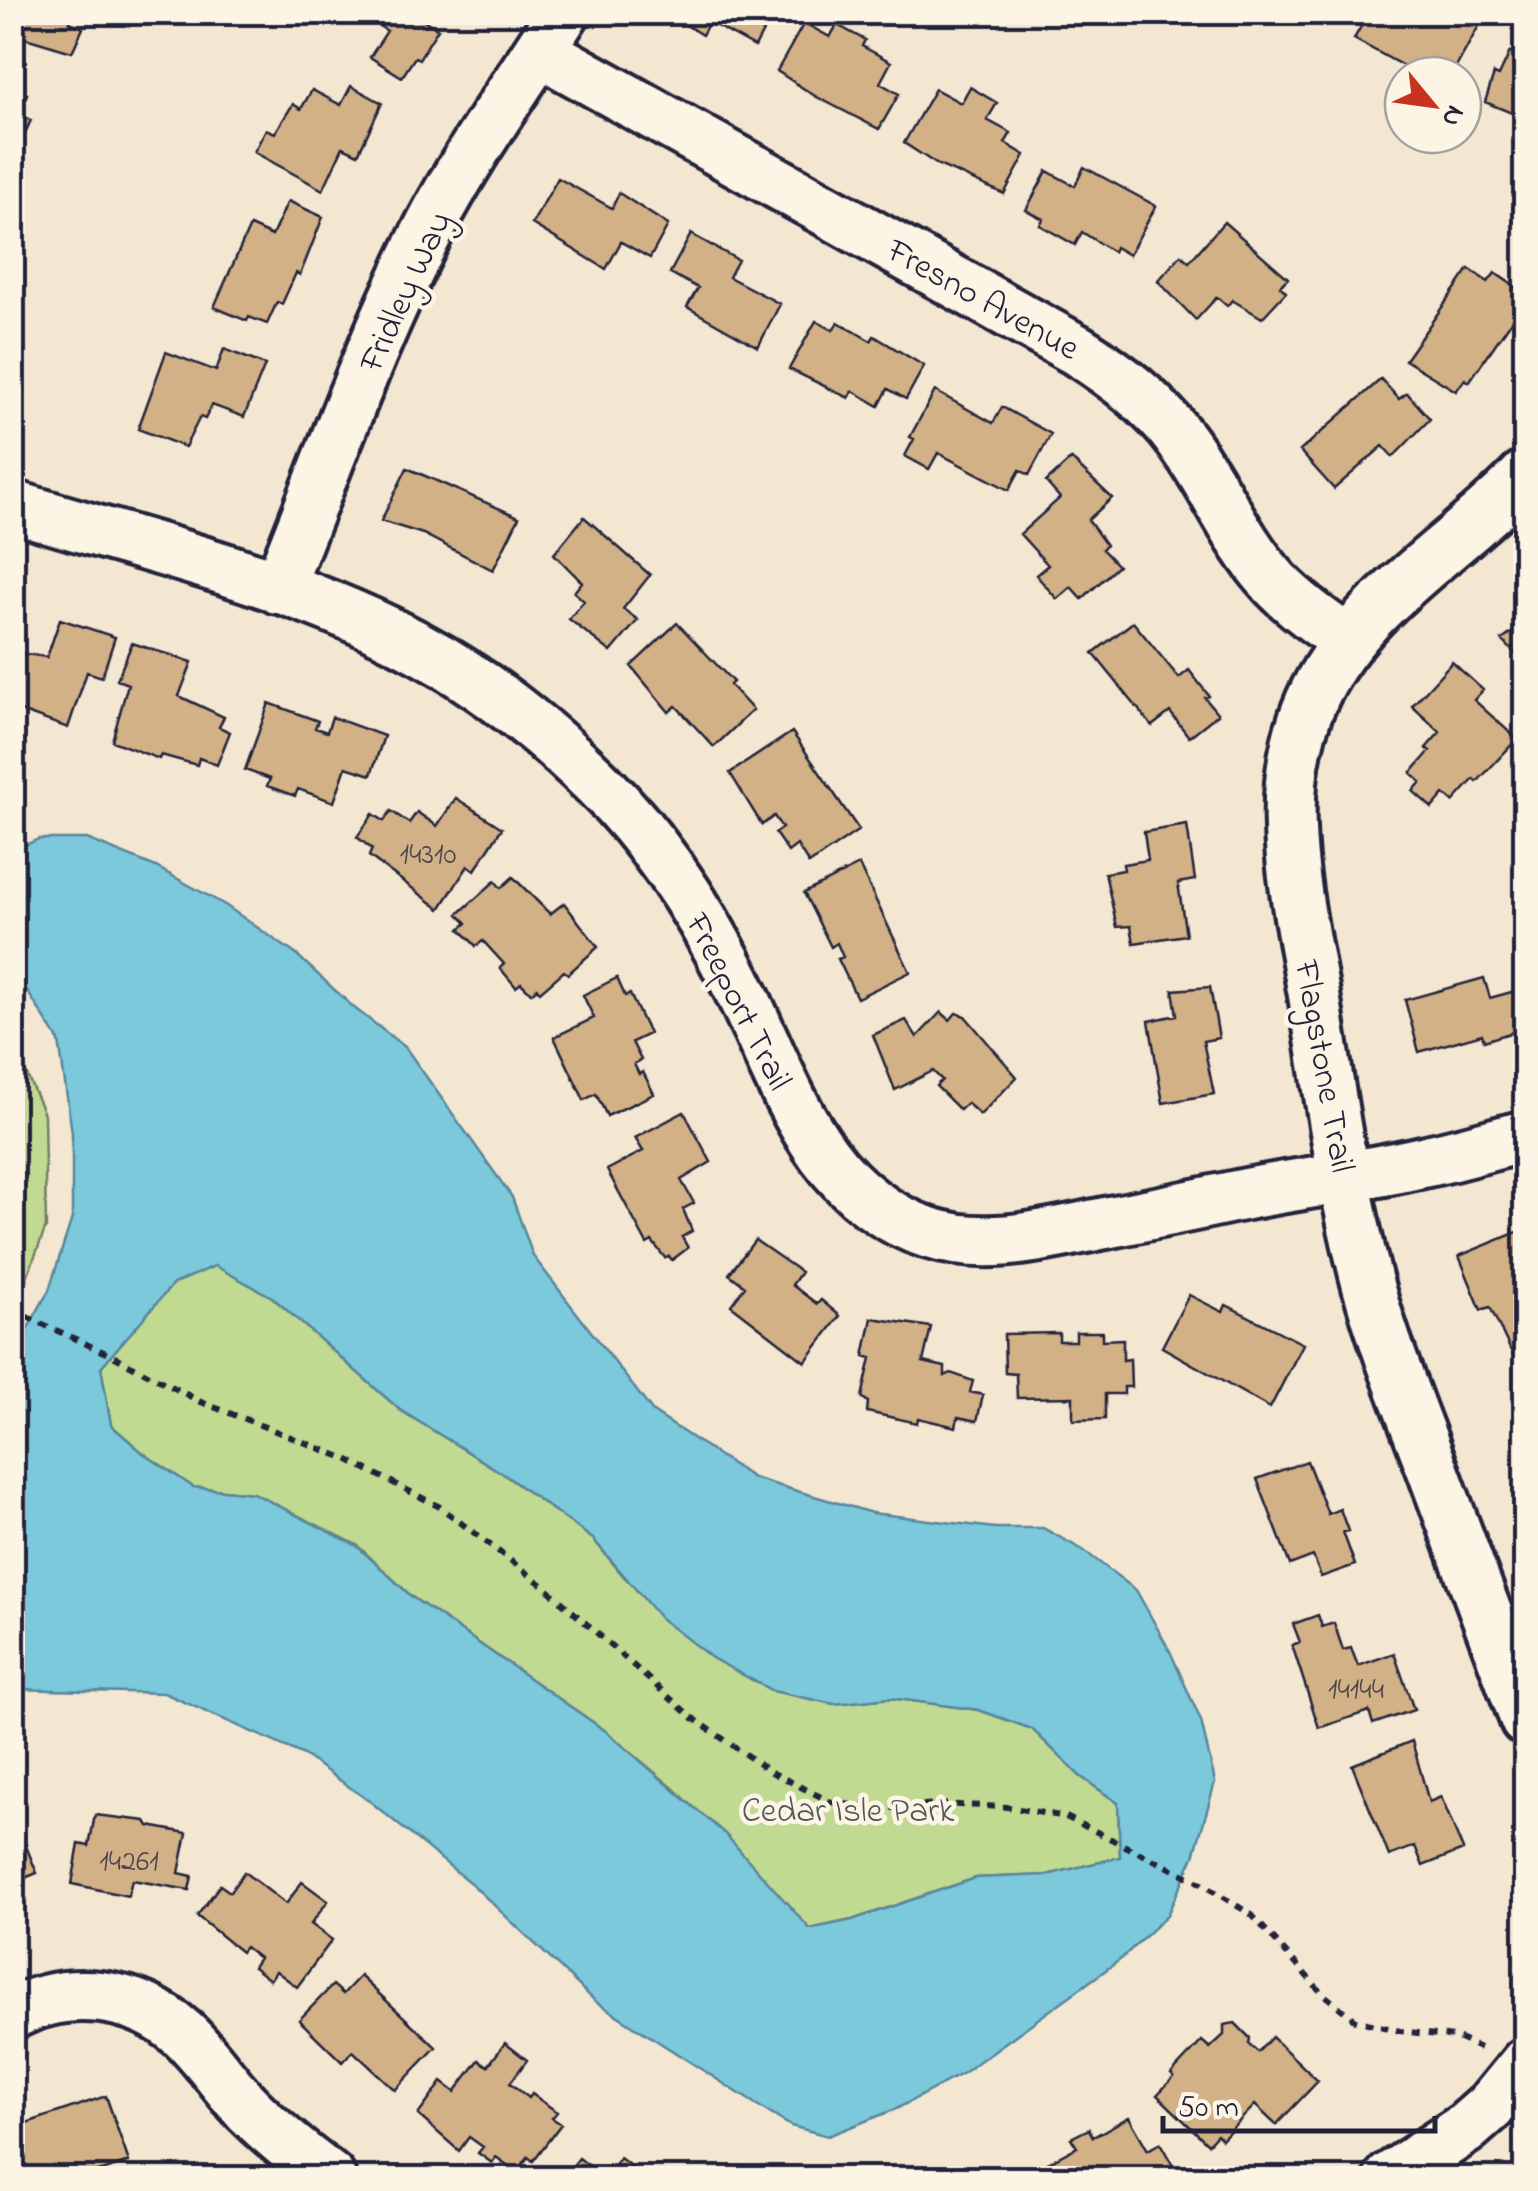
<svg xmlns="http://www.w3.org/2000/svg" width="1538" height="2191" font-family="'Indie Flower',sans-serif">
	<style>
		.green { fill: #c0da91; stroke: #717e66; stroke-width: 2.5 }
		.water { fill: #7cc9db; stroke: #58869b; stroke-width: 2.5; fill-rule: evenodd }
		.building { fill: #d3b186; stroke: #22223b; stroke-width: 2.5 }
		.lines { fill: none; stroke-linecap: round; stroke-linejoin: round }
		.minor-casing { stroke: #22223b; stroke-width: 58 }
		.path { stroke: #22223b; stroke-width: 6; stroke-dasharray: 8 8; stroke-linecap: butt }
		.minor { stroke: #fcf5e5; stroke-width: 50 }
		.labels { text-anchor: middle; stroke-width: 9; stroke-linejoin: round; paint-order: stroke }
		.number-label { font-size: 30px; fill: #4e464e }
		.street-label { font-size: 35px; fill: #22223b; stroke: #fcf5e5 }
		.park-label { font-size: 35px; fill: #515955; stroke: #fcf5e5 }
	</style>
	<rect width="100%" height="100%" fill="#f4e7d2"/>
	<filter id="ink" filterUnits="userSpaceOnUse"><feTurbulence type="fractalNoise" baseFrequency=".01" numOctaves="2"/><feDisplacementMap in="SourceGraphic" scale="20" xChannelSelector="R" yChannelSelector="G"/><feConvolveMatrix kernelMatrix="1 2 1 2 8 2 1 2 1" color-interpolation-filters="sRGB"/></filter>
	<g filter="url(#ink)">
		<path class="green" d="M12,1041L44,1114L46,1227L13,1314Z
			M215,1265L272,1297L400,1410L502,1473L593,1539L624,1577L712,1658L773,1691L834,1704L890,1698L979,1710L1032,1729L1080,1776L1118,1803L1120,1857L1047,1875L976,1878L852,1920L810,1929L679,1793L607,1732L412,1597L357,1545L253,1493L193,1487L143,1453L111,1425L101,1367L173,1284Z"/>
		<path class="water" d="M39,839H87L156,867L225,905L297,955L353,1007L405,1047L512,1197L533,1256L653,1412L753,1478L872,1513L995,1528H1043L1083,1550L1136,1590L1170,1651L1201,1721L1215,1782L1194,1856L1167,1915L1121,1959L963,2073L896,2109L828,2136L791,2126L771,2114L595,2001L474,1886L372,1803L304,1755L164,1693L13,1689V1355L49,1290L72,1218V1133L59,1041L13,969V850ZM215,1266L272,1297L400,1410L502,1473L593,1539L660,1618L712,1658L773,1691L834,1704L890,1698L979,1710L1032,1729L1080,1776L1118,1803L1120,1857L1047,1875L976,1878L852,1920L810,1929L725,1834L607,1732L412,1597L357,1546L253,1493L193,1487L143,1453L111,1425L101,1367L173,1284Z"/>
		<path class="building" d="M12,12H74L70,22L83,28L72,52L12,34Z
			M357,12H426L422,19L438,29L419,59L415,57L402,77L370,57L387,31Z
			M665,12H773L755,47L709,22L702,35Z
			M1369,12H1463L1481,22L1454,71L1440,63L1433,75L1420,70L1418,74L1354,39Z
			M804,23L830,37L837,25L865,40L862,46L891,62L880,83L899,94L879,129L815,96L777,71Z
			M1510,52L1526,59V119L1485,102L1494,74L1499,76Z
			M351,86L382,103L358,154L343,147L323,190L254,152L266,129L275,133L293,104L301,109L312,90L341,105Z
			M970,87L997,103L987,120L1011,133L1005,143L1025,155L1004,194L936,164L904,143L935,89L961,103Z
			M12,88L27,94L18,114L31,120L12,162Z
			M1084,167L1156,206L1129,255L1115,247L1113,252L1082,232L1075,245L1040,225L1043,219L1026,210L1047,171L1075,186Z
			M558,178L612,208L619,193L668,225L650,258L621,242L606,269L532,224Z
			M288,201L323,217L300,275L296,273L282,304L277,302L267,324L249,317L247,321L214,307L250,226L272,236Z
			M1224,222L1288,278L1280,286L1286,292L1262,318L1232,300L1227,306L1217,297L1196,320L1158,281L1181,255L1189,262Z
			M691,234L738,260L729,277L780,304L758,347L687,307L698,288L670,273Z
			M1469,269L1488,282L1495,273L1526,294V300L1469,382L1465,379L1456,391L1405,360Z
			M816,321L833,330L838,322L871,341L874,336L924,366L906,399L888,389L879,406L853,391L849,398L789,369Z
			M224,349L265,365L244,417L212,405L205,419L200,417L185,447L138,429L166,352L216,371Z
			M1381,379L1399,399L1407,393L1430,419L1393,457L1383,446L1334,489L1300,451Z
			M935,391L993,423L1002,407L1051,434L1029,475L1020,470L1009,490L938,453L929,469L905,456L914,439L910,437Z
			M1071,459L1112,498L1088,520L1106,545L1102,549L1118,566L1082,599L1071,587L1057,599L1036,575L1048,565L1020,534L1060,498L1046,482Z
			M407,468L519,517L493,570L423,534L381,521Z
			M584,517L650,575L623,609L638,620L611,652L569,619L584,601L574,592L582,582L554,554Z
			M60,619L115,637L102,677L87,672L68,728L12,708V652L47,657Z
			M1133,622L1179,678L1189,670L1209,696L1205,698L1218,714L1189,737L1170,712L1152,726L1093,653Z
			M677,623L733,682L730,685L753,710L714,747L676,706L669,712L631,666Z
			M1526,623V665L1502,640Z
			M132,643L192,662L179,696L224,717L219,727L230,732L217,765L199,758L197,765L161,755L159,759L112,741L128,684L117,680Z
			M1452,662L1483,690L1474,700L1517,739L1477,782L1474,779L1453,802L1444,794L1432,808L1413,791L1421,782L1411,773L1430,751L1426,748L1440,732L1412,706Z
			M269,703L318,721L315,728L327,732L332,717L384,736L371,775L346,767L334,802L298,789L295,796L267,786L270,779L245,770Z
			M792,732L859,830L809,864L797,845L788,852L775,833L782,828L774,816L762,825L730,773Z
			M456,798L502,828L475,870L468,866L440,909L369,856L372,849L357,837L373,814L384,821L391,811L409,823L417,812L437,826Z
			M1187,825L1195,880L1178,883L1186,935L1134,943L1131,926L1117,927L1105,873L1124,870L1123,864L1148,860L1144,832Z
			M859,865L910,972L857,998L838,959L843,957L837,943L831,947L804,893Z
			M513,877L550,914L564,903L598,947L568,974L564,971L540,992L537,988L531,993L521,983L516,987L500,968L504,964L483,941L476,946L460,929L467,923L458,914L495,881L501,888Z
			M617,978L625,996L630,994L649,1034L632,1042L641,1060L634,1064L639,1074L643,1072L654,1094L607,1116L596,1094L584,1100L554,1037L594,1018L583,995Z
			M1484,978L1490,998L1526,988V1028L1484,1041L1482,1034L1419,1052L1405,1000Z
			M1210,987L1219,1038L1203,1041L1214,1094L1163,1103L1149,1021L1177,1015L1173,990Z
			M941,1012L950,1020L956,1013L965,1016L1017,1077L980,1115L967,1103L960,1110L936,1086L942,1080L933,1071L895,1090L873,1035L906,1020L917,1037Z
			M684,1112L711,1162L681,1180L694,1203L683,1209L692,1231L682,1237L688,1248L672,1260L669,1256L665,1258L652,1241L647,1244L607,1170L643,1151L635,1138Z
			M1522,1230L1526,1239V1348L1512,1353L1490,1307L1481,1310L1459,1256Z
			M755,1240L801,1272L792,1285L817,1304L821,1300L840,1316L805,1362L731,1305L745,1286L729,1274Z
			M1189,1295L1223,1312L1226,1305L1303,1344L1270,1408L1162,1347Z
			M872,1318L931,1327L923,1362L945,1367V1376L951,1373L973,1381L970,1392L983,1395L977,1421L958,1417L956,1427L918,1418L917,1423L867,1412L868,1402L862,1397L871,1358L864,1356Z
			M1076,1332H1102V1340L1123,1339V1360L1130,1359L1131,1387H1124V1394H1105V1419L1073,1420V1397L1017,1398L1016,1374L1005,1373L1004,1334L1059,1333V1341H1076Z
			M1526,1386V1440L1518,1420L1523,1418L1516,1390Z
			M1307,1461L1328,1514L1340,1509L1348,1531L1343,1532L1355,1565L1321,1577L1313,1556L1290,1565L1257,1479Z
			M1318,1615L1322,1627L1334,1623L1343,1650L1351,1648L1358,1666L1394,1653L1414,1710L1373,1724L1369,1711L1319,1728L1292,1645L1300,1642L1293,1624Z
			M1412,1741L1429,1802L1441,1797L1463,1850L1423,1866L1415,1846L1389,1856L1352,1765Z
			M95,1815L146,1821L149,1826L187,1833L179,1873L192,1876L189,1890L132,1880L128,1896L72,1884L79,1844L89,1846Z
			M12,1836L16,1844L24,1841L37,1873L15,1882L18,1890L12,1892Z
			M244,1872L286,1904L302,1882L328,1901L311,1924L332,1940L297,1987L276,1971L270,1980L253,1967L259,1958L245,1947L241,1952L197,1916L220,1885L230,1892Z
			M360,1976L436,2047L395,2090L353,2051L342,2062L299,2020L333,1985L343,1994Z
			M1235,2023L1250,2038L1249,2044L1258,2052L1272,2037L1318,2081L1276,2125L1255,2105L1222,2139L1217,2134L1208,2144L1157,2095L1174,2077L1171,2074L1202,2041L1210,2048L1224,2035V2025Z
			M505,2043L527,2060L510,2083L529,2098L532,2094L557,2112L552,2118L561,2124L533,2161L528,2157L517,2172L496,2157L492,2163L478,2153L483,2147L469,2137L459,2151L418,2115L442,2082L455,2092L479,2060L488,2066Z
			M106,2096L129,2162L80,2178H42L39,2171L12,2178V2128Z
			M1129,2117L1148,2150L1160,2143L1180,2178H1046L1040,2167L1077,2147L1071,2138L1089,2129L1093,2137Z
			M579,2158L605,2178L620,2158L645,2177L563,2178Z"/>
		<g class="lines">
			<defs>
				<path id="minor" d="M540,51L1077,350C1116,375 1153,402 1181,440C1215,485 1236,541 1275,583C1296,605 1322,623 1347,641
					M1526,475C1457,548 1363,599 1316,691C1268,786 1297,896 1314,995C1330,1092 1343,1191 1368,1286C1384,1344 1407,1401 1428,1457C1461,1545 1493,1632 1526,1720
					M12,506C146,547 299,582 421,649C486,684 544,731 597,783C653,838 699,908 734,978C784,1076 812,1195 929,1233C989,1252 1050,1234 1110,1222C1152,1214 1195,1205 1237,1196C1300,1183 1364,1176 1427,1161C1460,1154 1493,1144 1526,1136
					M278,588C327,468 370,342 430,227C469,152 519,83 564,12
					M12,2014C67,1984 137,1992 183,2034C208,2057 225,2086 248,2109C273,2134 302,2157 330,2178
					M1390,2178L1466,2128L1491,2106L1526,2063"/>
			</defs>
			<use href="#minor" class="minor-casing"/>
			<path class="path" d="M12,1310L119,1359L201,1402L347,1459L440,1507L544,1586L689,1715L769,1771L831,1802L881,1809L935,1804L1008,1807L1066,1817L1195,1880L1252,1915L1322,1993L1355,2020L1400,2031L1455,2037L1480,2048"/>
			<use href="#minor" class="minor"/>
		</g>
	</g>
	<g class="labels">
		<g class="number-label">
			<text x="428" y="863">14310</text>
			<text x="1356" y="1698">14144</text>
			<text x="129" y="1870">14261</text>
		</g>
		<g class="street-label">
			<text transform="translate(404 291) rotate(-65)" y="12">Fridley Way</text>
			<text transform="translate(984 298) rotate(29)" y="12">Fresno Avenue</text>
			<text transform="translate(740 1001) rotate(63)" y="12">Freeport Trail</text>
			<text transform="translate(1326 1066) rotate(80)" y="12">Flagstone Trail</text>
		</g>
		<g class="park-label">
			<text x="848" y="1821">Cedar Isle Park</text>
		</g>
	</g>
	<rect width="1538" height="2191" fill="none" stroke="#fcf5e5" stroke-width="50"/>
	<rect x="25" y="25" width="1488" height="2141" fill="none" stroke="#22223b" stroke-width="4" filter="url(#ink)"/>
	<g transform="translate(1433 105) rotate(119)"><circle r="48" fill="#fcf5e5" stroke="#a5a1a1" stroke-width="2.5"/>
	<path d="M0-8L18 38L0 25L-18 38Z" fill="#c8321e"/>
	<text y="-15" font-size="28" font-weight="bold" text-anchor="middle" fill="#22223b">N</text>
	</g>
	<path d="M1163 2116v15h272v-15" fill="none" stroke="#22223b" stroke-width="5"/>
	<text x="1178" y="2116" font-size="30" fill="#22223b" stroke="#fcf5e5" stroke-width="8" paint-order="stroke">50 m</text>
</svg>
